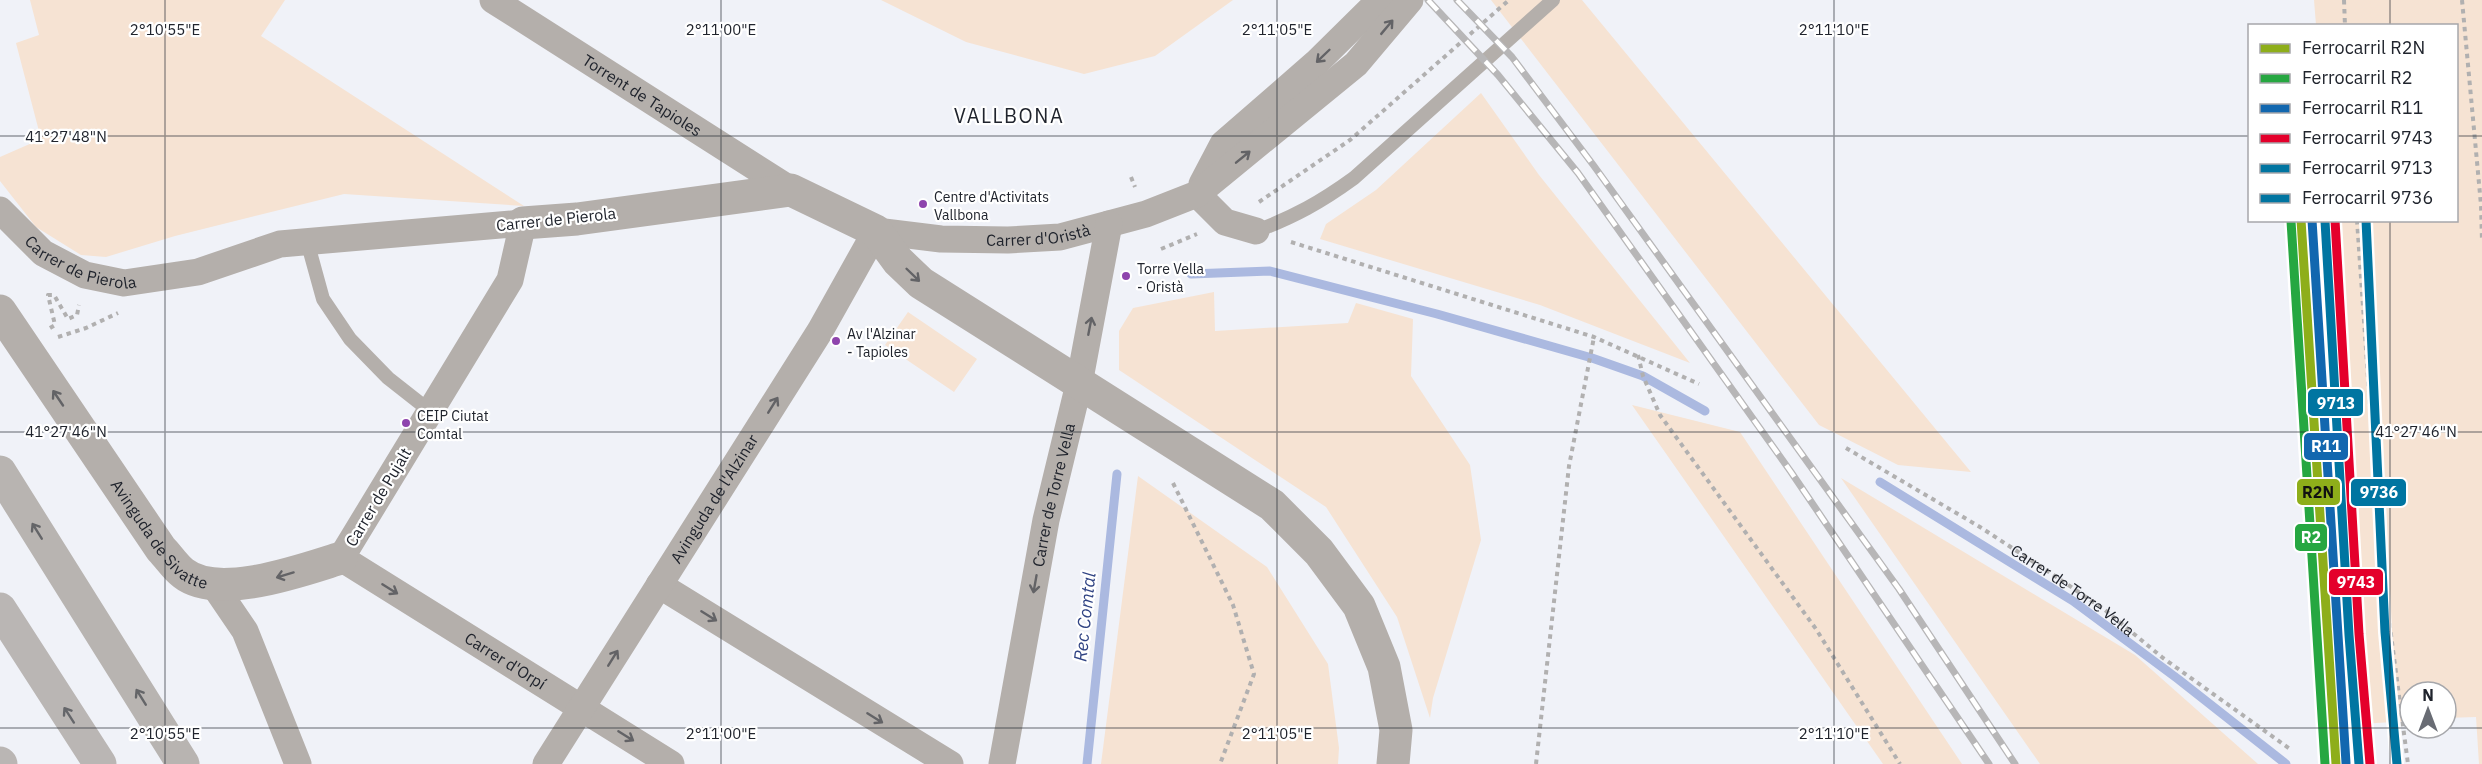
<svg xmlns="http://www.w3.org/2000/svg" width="2482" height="764" font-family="'IBM Plex Sans',sans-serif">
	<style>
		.green { fill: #f6e3d3 }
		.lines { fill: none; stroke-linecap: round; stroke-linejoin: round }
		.stream { stroke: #abb9e0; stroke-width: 9 }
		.path { stroke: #b1b0b0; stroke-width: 4; stroke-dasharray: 4.5 4.5; stroke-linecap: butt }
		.service { stroke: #b4afab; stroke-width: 14 }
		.minor { stroke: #b4afab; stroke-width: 27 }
		.tertiary { stroke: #b4afab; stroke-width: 33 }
		.trunk { stroke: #b8b4b1; stroke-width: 33 }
		.motorway { stroke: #bab6b4; stroke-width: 33 }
		.rail-casing { stroke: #b7b6b7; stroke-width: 7 }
		.rail { stroke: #fff; stroke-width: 4.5; stroke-dasharray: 14; stroke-linecap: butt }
		.rail-1-casing { stroke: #fff; stroke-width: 14 }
		.rail-2-casing { stroke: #fff; stroke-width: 14 }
		.rail-3-casing { stroke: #fff; stroke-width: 14 }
		.rail-4-casing { stroke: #fff; stroke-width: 14 }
		.rail-5-casing { stroke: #fff; stroke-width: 14 }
		.rail-6-casing { stroke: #fff; stroke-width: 14 }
		.rail-1 { stroke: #8eae1a; stroke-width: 9 }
		.rail-2 { stroke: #26a741; stroke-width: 9 }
		.rail-3 { stroke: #1267af; stroke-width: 9 }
		.rail-4 { stroke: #e4002b; stroke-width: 9 }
		.rail-5 { stroke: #0075a1; stroke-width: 9 }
		.rail-6 { stroke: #0075a1; stroke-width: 9 }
		.oneway { stroke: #636366 }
		.oneway2 { stroke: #646568 }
		.oneway3 { stroke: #65666a }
		.ticks { fill: none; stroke: #20242d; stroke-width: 1.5; stroke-opacity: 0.45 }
		.bus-dot { fill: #8e44ad; stroke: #fff; stroke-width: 2 }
		.labels { text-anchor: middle; stroke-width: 4.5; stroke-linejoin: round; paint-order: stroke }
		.bus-label { font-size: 14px; fill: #20242d; stroke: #fff; text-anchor: start }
		.street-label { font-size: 16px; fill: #20242d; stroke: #fff }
		.water-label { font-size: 18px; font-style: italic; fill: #304383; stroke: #fff }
		.quarter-label { font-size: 20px; letter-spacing: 1.5px; fill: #20242d; stroke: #fff }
		.ticks-label { font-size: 15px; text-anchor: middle; fill: #20242d; stroke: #fff; stroke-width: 4.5; stroke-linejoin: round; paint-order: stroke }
		.line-badge { stroke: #fff; stroke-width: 2 }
		.badge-label { font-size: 16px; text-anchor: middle; font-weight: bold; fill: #fff }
		.pale-badge-label { font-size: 16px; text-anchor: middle; font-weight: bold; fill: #111 }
	</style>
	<rect width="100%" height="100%" fill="#f0f2f8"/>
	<path class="green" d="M30,0H285L261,36L524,206L344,194L175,236L106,257L81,255L36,227L0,181V157L41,139L16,43L39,35Z
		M881,0H1233L1155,56L1084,74L966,42Z
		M1491,0H1582L1971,472L1898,465L1819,425Z
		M2314,0H2482V764H2479L2476,717L2446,718V692H2410V721L2360,724L2328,221L2456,220V26L2316,25Z
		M1481,93L1539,175L1690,363L1540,305L1320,239L1326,224L1376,190Z
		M1214,292L1215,331L1348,323L1356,303L1413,319L1411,376L1470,465L1481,540L1433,698L1430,718L1397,617L1326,507L1119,370V331L1133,308Z
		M908,312L977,359L954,392L885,345Z
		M1632,405L1740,432L1962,764H1883Z
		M1138,476L1267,567L1328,664L1339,748L1338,764H1101Z
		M1841,478L2135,655L2258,764H2040Z"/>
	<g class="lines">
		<path class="stream" d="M1191,274L1270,271L1437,314L1592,358L1643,376L1705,411
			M1880,482L2073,601L2178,679L2286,764
			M1087,764L1117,474"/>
		<g class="path">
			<path d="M2344,0L2345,26"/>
			<path d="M2462,0L2481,205L2482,241"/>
			<path d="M1131,177L1135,187"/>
			<path d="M1259,202L1350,140L1509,0"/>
			<path d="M2357,220L2380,551L2408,764"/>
			<path d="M1291,242L1594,337L1699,384"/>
			<path d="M1161,249L1197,234"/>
			<path d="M50,328L55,325L48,295H54L68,319L77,315L79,305"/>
			<path d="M58,337L86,328L118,313"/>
			<path d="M1638,355L1643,376L1660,415L1816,629L1900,764"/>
			<path id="s1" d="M1846,448L1980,527L2055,576L2105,610L2163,658L2290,749"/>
			<path d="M1173,483L1233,605L1254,674L1220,764"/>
			<path d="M1536,764L1569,466L1594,337"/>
		</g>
		<path class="service" d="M1256,231C1294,217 1321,202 1354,178L1553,0
			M307,241L323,299L350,339L388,378L430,411"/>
		<g class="minor">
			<path id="s2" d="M493,0L791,190"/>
			<path d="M1202,184L1223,144L1316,63L1380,0"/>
			<path d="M1197,194L1225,222L1256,231"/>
			<path id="s3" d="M0,210L43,253L85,275L124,283L198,272L280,244L523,223L510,280L341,558L671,764"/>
			<path d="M213,584L245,631L298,764"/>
			<path d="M659,585L950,764"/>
			<path id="s4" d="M546,764L820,331L876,231L941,239L1008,240L1060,237L1146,214L1197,194L1356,64L1410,0"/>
			<path id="s5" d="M1002,764L1046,520L1079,384L1109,224"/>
		</g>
		<g class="tertiary">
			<path d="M523,223L577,219L791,190L876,231L898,261L921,283L1272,505L1319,552L1359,606L1384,667L1396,730L1393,764"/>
			<path id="s6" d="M0,311L161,549C168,556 175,567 183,573C218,601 302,570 341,558"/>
		</g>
		<path class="trunk" d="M0,472L183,764"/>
		<path class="motorway" d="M0,609L100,764
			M0,763L1,764"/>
		<defs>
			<path id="rail" d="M1428,0L1498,75L1578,173L1791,472L1989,764
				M1457,0L1512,57L1594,166L1899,589L2015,764"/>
		</defs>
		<use href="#rail" class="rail-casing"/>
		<use href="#rail" class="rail"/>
		<defs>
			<path id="rail-1" d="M2301,220L2336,764"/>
			<path id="rail-2" d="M2291,221L2325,764"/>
			<path id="rail-3" d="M2312,220L2346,763"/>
			<path id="rail-4" d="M2335,220L2359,634L2370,764"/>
			<path id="rail-5" d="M2325,221L2349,635L2359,764"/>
			<path id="rail-6" d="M2366,220L2385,632L2397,764"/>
		</defs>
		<use href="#rail-1" class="rail-1-casing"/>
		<use href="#rail-2" class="rail-2-casing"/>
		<use href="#rail-3" class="rail-3-casing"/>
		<use href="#rail-4" class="rail-4-casing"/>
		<use href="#rail-5" class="rail-5-casing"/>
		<use href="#rail-6" class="rail-6-casing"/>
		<use href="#rail-1" class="rail-1"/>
		<use href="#rail-2" class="rail-2"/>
		<use href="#rail-3" class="rail-3"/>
		<use href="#rail-4" class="rail-4"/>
		<use href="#rail-5" class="rail-5"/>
		<use href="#rail-6" class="rail-6"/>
	</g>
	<defs><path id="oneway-shaft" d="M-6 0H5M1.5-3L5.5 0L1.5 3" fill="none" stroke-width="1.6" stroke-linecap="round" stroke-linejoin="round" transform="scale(1.5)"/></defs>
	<g class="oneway">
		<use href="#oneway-shaft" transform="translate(1387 27) rotate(-50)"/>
		<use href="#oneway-shaft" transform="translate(1323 56) rotate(136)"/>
		<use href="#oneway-shaft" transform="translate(1243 157) rotate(-39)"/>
		<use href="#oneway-shaft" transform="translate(913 275) rotate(44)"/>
		<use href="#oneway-shaft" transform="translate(1090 326) rotate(-79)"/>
		<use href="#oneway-shaft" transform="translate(58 398) rotate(-124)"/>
		<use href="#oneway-shaft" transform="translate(773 405) rotate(-58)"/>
		<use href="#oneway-shaft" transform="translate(285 575) rotate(163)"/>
		<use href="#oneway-shaft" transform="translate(1035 584) rotate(100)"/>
		<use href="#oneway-shaft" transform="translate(390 589) rotate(32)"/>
		<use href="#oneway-shaft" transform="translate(709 616) rotate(32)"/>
		<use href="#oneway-shaft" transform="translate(613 658) rotate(-58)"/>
		<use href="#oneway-shaft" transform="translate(875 718) rotate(32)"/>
		<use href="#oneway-shaft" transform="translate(626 736) rotate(32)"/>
	</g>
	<g class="oneway2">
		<use href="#oneway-shaft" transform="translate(37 531) rotate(-122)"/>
		<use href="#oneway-shaft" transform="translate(141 697) rotate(-122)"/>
	</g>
	<use class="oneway3" href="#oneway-shaft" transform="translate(69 715) rotate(-123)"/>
	<path class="ticks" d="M165,0V764M721,0V764M1277,0V764M1834,0V764M2390,0V26M0,136H2250M2456,136H2482M2390,220V764M0,432H2482M0,728H2482"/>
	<g class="bus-dot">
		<circle cx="923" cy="204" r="5"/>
		<circle cx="1126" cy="276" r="5"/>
		<circle cx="836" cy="341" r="5"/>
		<circle cx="406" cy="423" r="5"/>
	</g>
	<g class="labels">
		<g class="bus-label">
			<text x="934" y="202">Centre d'Activitats<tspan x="934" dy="18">Vallbona</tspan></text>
			<text x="1137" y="274">Torre Vella<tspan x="1137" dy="18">- Oristà</tspan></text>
			<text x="847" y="339">Av l'Alzinar<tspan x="847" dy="18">- Tapioles</tspan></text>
			<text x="417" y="421">CEIP Ciutat<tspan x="417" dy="18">Comtal</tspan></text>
		</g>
		<g class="street-label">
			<text dy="6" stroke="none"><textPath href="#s2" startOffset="177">Torrent de Tapioles</textPath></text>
			<text transform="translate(556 219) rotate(-6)" y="6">Carrer de Pierola</text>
			<text dy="6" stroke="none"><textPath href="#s4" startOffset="790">Carrer d'Oristà</textPath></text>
			<text dy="6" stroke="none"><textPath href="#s3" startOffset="100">Carrer de Pierola</textPath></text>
			<text dy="6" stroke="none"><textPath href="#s5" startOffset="274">Carrer de Torre Vella</textPath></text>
			<text transform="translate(378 497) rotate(-59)" y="6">Carrer de Pujalt</text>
			<text dy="6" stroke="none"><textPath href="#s4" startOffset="314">Avinguda de l'Alzinar</textPath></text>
			<text dy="6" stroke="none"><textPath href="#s6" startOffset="276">Avinguda de Sivatte</textPath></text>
			<text dy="6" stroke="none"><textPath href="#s1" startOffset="268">Carrer de Torre Vella</textPath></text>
			<text dy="6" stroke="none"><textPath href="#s3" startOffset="1131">Carrer d'Orpí</textPath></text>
		</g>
		<g class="water-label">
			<text transform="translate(1085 617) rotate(-84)" y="6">Rec Comtal</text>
		</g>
		<g class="quarter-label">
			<text x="1009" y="123">VALLBONA</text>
		</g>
	</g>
	<g class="ticks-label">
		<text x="165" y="35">2°10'55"E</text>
		<text x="721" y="35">2°11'00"E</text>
		<text x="1277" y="35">2°11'05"E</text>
		<text x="1834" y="35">2°11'10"E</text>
		<text x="66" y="142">41°27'48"N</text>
		<text x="66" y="437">41°27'46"N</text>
		<text x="2416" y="437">41°27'46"N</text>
		<text x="165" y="739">2°10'55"E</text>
		<text x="721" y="739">2°11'00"E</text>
		<text x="1277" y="739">2°11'05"E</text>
		<text x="1834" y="739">2°11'10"E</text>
	</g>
	<g class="line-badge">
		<rect x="2307" y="388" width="57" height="29" rx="6" fill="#0075a1"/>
		<rect x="2303" y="432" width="46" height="29" rx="6" fill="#1267af"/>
		<rect x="2296" y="478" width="45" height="28" rx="6" fill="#8eae1a"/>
		<rect x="2350" y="478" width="57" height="29" rx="6" fill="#0075a1"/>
		<rect x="2294" y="523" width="34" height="29" rx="6" fill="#26a741"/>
		<rect x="2328" y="568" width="56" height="28" rx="6" fill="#e4002b"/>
	</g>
	<g class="badge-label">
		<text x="2336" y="409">9713</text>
		<text x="2326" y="452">R11</text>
		<text x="2379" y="498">9736</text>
		<text x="2311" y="543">R2</text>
		<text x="2356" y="588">9743</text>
	</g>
	<g class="pale-badge-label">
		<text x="2318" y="498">R2N</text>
	</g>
	<rect x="2248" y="24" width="210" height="198" fill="#ffffff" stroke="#a6a7ab" stroke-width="1.5"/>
	<rect x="2260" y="44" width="30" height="9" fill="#8eae1a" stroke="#a6a7ab" stroke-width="1.5"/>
	<text x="2302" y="54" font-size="18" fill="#20242d">Ferrocarril R2N</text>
	<rect x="2260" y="74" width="30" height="9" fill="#26a741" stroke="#a6a7ab" stroke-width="1.5"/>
	<text x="2302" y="84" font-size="18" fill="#20242d">Ferrocarril R2</text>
	<rect x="2260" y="104" width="30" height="9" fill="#1267af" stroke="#a6a7ab" stroke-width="1.5"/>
	<text x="2302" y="114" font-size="18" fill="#20242d">Ferrocarril R11</text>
	<rect x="2260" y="134" width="30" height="9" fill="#e4002b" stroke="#a6a7ab" stroke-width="1.5"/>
	<text x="2302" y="144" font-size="18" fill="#20242d">Ferrocarril 9743</text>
	<rect x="2260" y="164" width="30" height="9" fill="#0075a1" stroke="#a6a7ab" stroke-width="1.5"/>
	<text x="2302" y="174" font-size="18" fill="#20242d">Ferrocarril 9713</text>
	<rect x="2260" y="194" width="30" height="9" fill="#0075a1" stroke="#a6a7ab" stroke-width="1.5"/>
	<text x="2302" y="204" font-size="18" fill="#20242d">Ferrocarril 9736</text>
	<g transform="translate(2428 710)"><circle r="28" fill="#ffffff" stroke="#a6a7ab" stroke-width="1.5"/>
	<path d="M0-4.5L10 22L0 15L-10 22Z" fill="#696c74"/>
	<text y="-9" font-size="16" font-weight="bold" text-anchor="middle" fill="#20242d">N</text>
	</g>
</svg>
